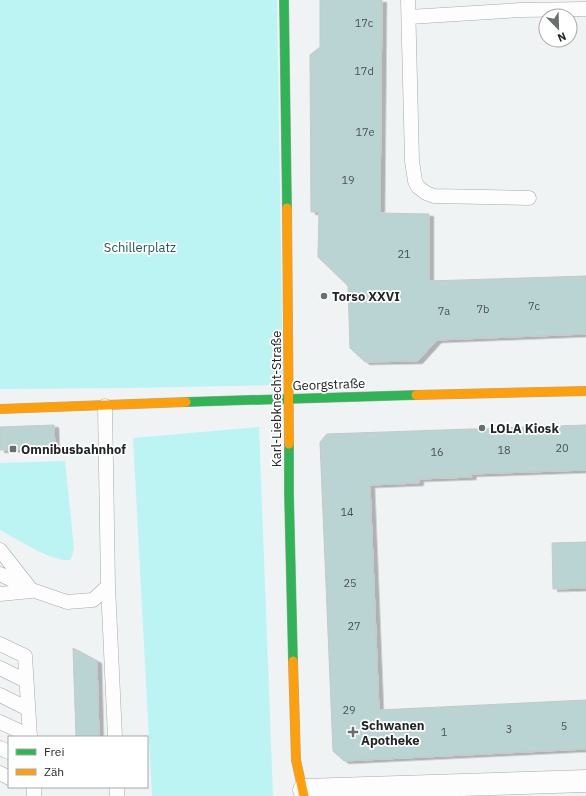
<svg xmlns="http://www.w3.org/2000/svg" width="586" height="796" font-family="'IBM Plex Sans',sans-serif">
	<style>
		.green { fill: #bcf4f4 }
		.building { fill: #bad4d4; stroke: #c5c8c8; filter: url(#shadow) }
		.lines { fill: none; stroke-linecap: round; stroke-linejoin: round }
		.lane-casing { stroke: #a6aaaa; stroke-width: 15 }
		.street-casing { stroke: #a6aaaa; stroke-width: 23 }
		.fast-casing { stroke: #a6aaaa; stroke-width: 10 }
		.slow-casing { stroke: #a6aaaa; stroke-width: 10 }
		.lane { stroke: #fdfdfd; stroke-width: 14 }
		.street { stroke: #fdfdfd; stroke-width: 22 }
		.fast { stroke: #30b455; stroke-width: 9 }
		.slow { stroke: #ff9f0a; stroke-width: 9 }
		.poi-dot { fill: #6a6e6e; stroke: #fff; stroke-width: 1.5 }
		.labels { text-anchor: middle; stroke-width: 3.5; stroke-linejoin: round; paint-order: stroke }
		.number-label { font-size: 11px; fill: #495252 }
		.park-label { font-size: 13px; fill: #235a5b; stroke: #fff }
		.poi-label { font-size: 13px; font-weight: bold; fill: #232626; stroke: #fff; text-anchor: start }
		.street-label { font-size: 13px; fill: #232626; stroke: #fff }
	</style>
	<defs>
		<filter id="shadow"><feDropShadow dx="4.5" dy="2.5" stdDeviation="0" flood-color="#0004"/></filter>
	</defs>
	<rect width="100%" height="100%" fill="#eff3f3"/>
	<path class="green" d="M0,0H277L283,385L130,388L0,389Z
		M259,427L273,796H152L133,438Z
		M65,461L74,548L72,556L70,560C54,563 15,538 0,530V463Z"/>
	<path class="building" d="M320,0H382L380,213L429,214V281L586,276V334L437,340L418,361L365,362L350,348L348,286L318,257L319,212H311L310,55L320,47Z
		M54,425L55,448L0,450V427Z
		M586,425V470L471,474L472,477L419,479V483L370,485L379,710L586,700V749L344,761L333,751L320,442L327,434Z
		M586,542V588L553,589L552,543Z
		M73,648L97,661L99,737H76Z"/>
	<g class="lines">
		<defs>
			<path id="lane" d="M408,0L412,161L415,181L418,187L426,193L434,196L529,198
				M409,17L521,10L586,9
				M105,406L108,586L115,737
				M0,550L29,587
				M0,574L32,590L67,602L93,600L108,586
				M0,594L31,591
				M0,644L25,656L30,737
				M0,668L26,681
				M0,695L28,709
				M0,722L30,736
				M0,748L9,752
				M0,773L9,778
				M34,787V796
				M117,787V796"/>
			<path id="street" d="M304,790L586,781"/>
			<path id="fast" d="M284,0L287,208
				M186,402L416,395
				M289,444V494L293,661"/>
			<path id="slow" d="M287,208L289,444
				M416,395L586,391
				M0,409L186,402
				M293,661L296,760L304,796"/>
		</defs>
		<use href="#lane" class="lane-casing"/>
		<use href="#street" class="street-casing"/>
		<use href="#fast" class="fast-casing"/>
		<use href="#slow" class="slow-casing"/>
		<use href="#lane" class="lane"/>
		<use href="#street" class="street"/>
		<use href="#fast" class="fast"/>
		<use href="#slow" class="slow"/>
	</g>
	<g class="poi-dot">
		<circle cx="324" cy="296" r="4"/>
		<circle cx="482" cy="428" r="4"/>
		<rect x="9" y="445" width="8" height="8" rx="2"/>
		<path d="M351 726h4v4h4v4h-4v4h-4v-4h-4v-4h4z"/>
	</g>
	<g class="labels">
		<g class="number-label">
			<text x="364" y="27">17c</text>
			<text x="364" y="75">17d</text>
			<text x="365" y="136">17e</text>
			<text x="348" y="184">19</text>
			<text x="404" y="258">21</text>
			<text x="534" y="310">7c</text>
			<text x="483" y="313">7b</text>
			<text x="444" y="315">7a</text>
			<text x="562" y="452">20</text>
			<text x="504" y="454">18</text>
			<text x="437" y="456">16</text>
			<text x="347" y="516">14</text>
			<text x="350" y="587">25</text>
			<text x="354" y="630">27</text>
			<text x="349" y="714">29</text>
			<text x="564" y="730">5</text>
			<text x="509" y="733">3</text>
			<text x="444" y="736">1</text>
		</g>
		<g class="park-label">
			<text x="140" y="252">Schillerplatz</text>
		</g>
		<g class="poi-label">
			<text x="332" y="301">Torso XXVI</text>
			<text x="490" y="433">LOLA Kiosk</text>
			<text x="21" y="454">Omnibusbahnhof</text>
			<text x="361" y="730">Schwanen<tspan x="361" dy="15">Apotheke</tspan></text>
		</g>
		<g class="street-label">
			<text transform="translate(329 384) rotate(-2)" y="5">Georgstraße</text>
			<text transform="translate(276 399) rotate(-90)" y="5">Karl-Liebknecht-Straße</text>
		</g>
	</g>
	<rect x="8" y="736" width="140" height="52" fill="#ffffff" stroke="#a7a8a8"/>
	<rect x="16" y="749" width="20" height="6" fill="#30b455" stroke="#a7a8a8"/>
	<text x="44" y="756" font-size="12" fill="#232626">Frei</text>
	<rect x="16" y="769" width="20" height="6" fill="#ff9f0a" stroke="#a7a8a8"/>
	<text x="44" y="776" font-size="12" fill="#232626">Zäh</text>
	<g transform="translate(558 28) rotate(157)"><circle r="19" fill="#ffffff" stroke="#a7a8a8"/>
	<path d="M0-3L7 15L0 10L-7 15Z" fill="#6a6e6e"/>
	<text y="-6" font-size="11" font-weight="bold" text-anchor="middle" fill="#232626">N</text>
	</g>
</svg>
